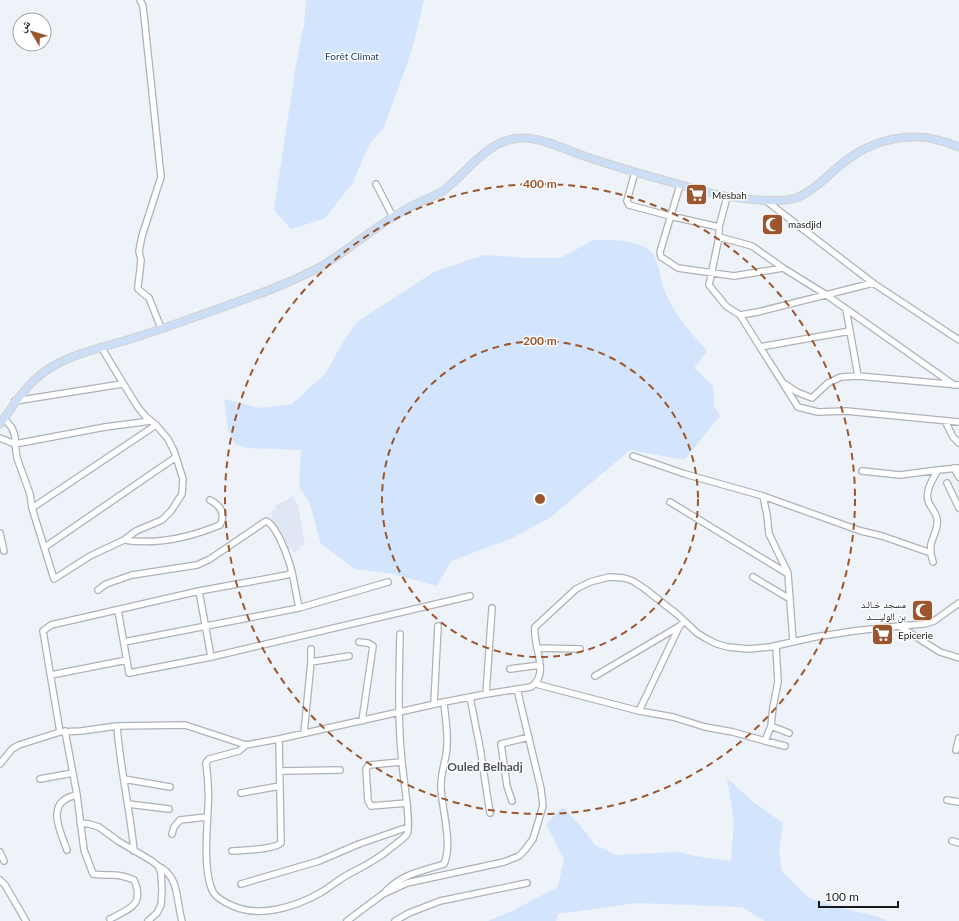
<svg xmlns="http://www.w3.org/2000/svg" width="959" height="921" font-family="Lato,'Noto Naskh Arabic',sans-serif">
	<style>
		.built { fill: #dfe7f5 }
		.green { fill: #d3e4fd }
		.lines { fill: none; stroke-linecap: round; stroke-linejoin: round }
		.minor-casing { stroke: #adb1b8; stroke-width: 8 }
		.major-casing { stroke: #d1d1d1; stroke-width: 9 }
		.minor { stroke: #fff; stroke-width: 5.5 }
		.major { stroke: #ccddf6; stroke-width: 7 }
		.ring { fill: none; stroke: #9c562d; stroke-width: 2; stroke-dasharray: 7 5 }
		.labels { text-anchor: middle; stroke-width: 3; stroke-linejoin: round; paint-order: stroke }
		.park-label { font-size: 10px; fill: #1b3a6b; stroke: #fff }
		.poi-label { font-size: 10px; fill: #17191b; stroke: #fff; text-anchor: start }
		.quarter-label { font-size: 12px; font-weight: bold; fill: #4e5157; stroke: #fff }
		.centre { fill: #9c562d; stroke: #fff; stroke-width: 2 }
		.ring-label { font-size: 12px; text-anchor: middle; font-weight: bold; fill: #9c562d; stroke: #fff; stroke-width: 3; stroke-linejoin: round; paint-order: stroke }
	</style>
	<rect width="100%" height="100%" fill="#eef2f9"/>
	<path class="built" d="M293,496L298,506L305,544L300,546V549L293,553L292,550L294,548L293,546V548L289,550L281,535H280L272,518L271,511L276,509L275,506Z"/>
	<path class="green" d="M306,0H424L412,50L384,127L370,143L352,184L324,219L291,229L274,210L296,65L304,24Z
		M593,240C610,240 648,239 655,258C660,270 661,284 667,296C677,318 692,334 707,351L694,368L713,386L714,406L720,416L684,460L630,450L551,517L512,538L451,561L437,586L393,574L355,569L321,544L310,504L299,486L301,450L247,448L235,444L228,430L224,399L260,408L292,404L325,374L343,342L357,322L434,272L484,255L529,258H561Z
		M727,778L752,801L783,823L779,852L782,871L809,898L841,908L875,916L887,921H765L742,907L636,903L558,914L556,921H488L512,911L558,887L564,859L546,824L563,807L588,835L595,845L616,855L679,852L694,856L731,861L734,821Z"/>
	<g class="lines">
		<defs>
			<path id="minor" d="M140,0L143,6L161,177L142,236L139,251L141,260L140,270L138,286V289L149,298L161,328
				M635,172L627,201L629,205L670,216L719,227
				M376,184L393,217
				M680,185L660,252L661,257L678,268L734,276L783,268
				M727,197L719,227V237L709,285L726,306L740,315
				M765,200L873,283L959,340
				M719,237L752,246L783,268L825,294L954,385
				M846,309L858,376
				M850,331L760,347L740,315L758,312L873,283
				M760,347L798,407L818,412L846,411L959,422
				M785,384L797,392L812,398L828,383L841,377L858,376L959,385
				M15,401L122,384
				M4,418L12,428L15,436V444L17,458L30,494L32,508L54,579L90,556L124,540L136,531L162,520L171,511L182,494L183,479L174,451L168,439L156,425L145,416L137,406L101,347
				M945,421L953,437L959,443
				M0,438L15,444L105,427L151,421
				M633,456L685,474L763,496L861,531L882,536L931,553
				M954,468L959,477
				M862,471L900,475L938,470
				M947,483L959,508
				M763,496L767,515L769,534L788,573
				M670,502L788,574L793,641
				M32,508L156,425
				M0,533L4,551
				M124,540C156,545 191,537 220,525C226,514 221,506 210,500
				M45,547L176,457
				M933,562C931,556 930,551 931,544C933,536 939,527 937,519C937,515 932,509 930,505C923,494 932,480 938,470L959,468
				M292,572L299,608
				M753,577L790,599
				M199,591L211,657
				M118,610L129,673L211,657L470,596
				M900,626L924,624L934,621L959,603
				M124,642L299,608L388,582
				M359,642L368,643L373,646L362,721
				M776,646L778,682L773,707L771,726L765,741L785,746
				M537,648L580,649
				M311,662L349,656
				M510,669L540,665
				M51,675L127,660
				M595,676L678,627
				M536,684L639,711L673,717L705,727L733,732L765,741
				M486,694L492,608
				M470,697L480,748L490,813
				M434,704L438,626
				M639,711L679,627L684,621
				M117,726C120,768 130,809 134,851
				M771,726L789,733
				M65,731L77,795C45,801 59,829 67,850
				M60,732L43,631L51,625L199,591L287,575L292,572C289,560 277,525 266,521L210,559L197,565L132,575L106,584L98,590
				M304,733L311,662V649
				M246,745L239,751L209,759L206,763C208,778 209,793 208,808C207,830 203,873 213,892C217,899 226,903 233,906C260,918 295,907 320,893C329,888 338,880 347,875C356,870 365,866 374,860C382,856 389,849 396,844C399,841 405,838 407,834C411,826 405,790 404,779C397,729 399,685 400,634
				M956,750L959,738
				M401,762L369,765L366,769L368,801L371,806L407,803
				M0,764L12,749L19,745L60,732L81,731L117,726L185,725L246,745L279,739L444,702L486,694L531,687C551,673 532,646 535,627L576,589L590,582L609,577L624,578L633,581L645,589L678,615L697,633L707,639L717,644L728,647L749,649L770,647L815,637L854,631L899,626L940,652L959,658
				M280,771L340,770
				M40,779L73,773
				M124,779L170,787
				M241,793L280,786
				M77,795L84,850L93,874C100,875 105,875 112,875C120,875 127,877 134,880C145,905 129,909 110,919
				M947,800L959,802
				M512,801L507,786L501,744L529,737
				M128,804L169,809
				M80,823L89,824L99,827L118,841L152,861L158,866L161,873L162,890L161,905L157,913L148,921
				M172,834L174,827L180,820L207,817
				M952,841L959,843
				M232,851C243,850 273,850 281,843L279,739
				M0,852L4,861
				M158,866C180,876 176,901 182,921
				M0,880L5,885L26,921
				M241,884L319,861L359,844L408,827
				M386,891C402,874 422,871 444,864C453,844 442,810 441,788C440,773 447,759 447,745C448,731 445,716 444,702
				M347,921L383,894L407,883L504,862L519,856L524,851L533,839L543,806L541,789L517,689
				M395,921L409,913L440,901L527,883"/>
			<path id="major" d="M0,424C17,401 29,379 55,365C77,353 103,347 127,340C157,331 186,320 215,310C251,297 286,285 320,267C345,253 368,232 393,217C401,212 409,207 418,203C426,199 435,196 443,191C468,172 487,139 522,138C540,137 569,151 587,157C628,171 670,182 711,193C730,198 778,204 796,198C812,192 825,178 838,167C860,148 887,136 918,137C932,137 946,142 959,147"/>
		</defs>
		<use href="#minor" class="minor-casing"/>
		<use href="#major" class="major-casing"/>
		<use href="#minor" class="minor"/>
		<use href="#major" class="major"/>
	</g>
	<g class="ring">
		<circle cx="540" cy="499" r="158"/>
		<circle cx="540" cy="499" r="315"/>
	</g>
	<defs>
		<symbol id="supermarket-square" viewBox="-11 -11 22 22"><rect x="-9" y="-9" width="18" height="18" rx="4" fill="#9c562d" stroke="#fff"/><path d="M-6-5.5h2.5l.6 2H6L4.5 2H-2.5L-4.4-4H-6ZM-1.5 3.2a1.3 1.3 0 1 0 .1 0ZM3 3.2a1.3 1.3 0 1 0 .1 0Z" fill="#fff"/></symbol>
		<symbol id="mosque-square" viewBox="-11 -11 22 22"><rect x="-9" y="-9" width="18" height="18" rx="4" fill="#9c562d" stroke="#fff"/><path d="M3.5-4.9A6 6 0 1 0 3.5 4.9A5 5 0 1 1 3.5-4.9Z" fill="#fff"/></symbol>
	</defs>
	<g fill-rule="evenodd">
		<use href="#supermarket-square" x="684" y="182" width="25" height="25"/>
		<use href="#mosque-square" x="760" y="212" width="25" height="25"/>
		<use href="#mosque-square" x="910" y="598" width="25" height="25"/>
		<use href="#supermarket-square" x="870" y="622" width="25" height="25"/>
	</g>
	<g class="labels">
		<g class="park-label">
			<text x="352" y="60">Forêt Climat</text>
		</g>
		<g class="poi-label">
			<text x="712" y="199">Mesbah</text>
			<text x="788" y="228">masdjid</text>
			<text x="906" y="608" text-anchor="end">مسجد خـالـد<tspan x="906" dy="12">بن الوليــــد</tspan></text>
			<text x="898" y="639">Epicerie</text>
		</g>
		<g class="quarter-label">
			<text x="485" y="771">Ouled Belhadj</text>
		</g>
	</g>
	<circle cx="540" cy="499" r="6" class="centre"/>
	<g class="ring-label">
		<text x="540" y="188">400 m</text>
		<text x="540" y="345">200 m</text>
	</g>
	<g transform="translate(32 32) rotate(308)"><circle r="19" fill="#ffffff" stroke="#a2a3a4"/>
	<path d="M0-3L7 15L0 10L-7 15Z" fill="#9c562d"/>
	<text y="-6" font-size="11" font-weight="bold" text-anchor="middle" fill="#17191b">ش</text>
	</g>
	<path d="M819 901v6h79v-6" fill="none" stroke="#17191b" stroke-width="2"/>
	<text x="825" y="901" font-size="12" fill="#17191b" stroke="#ffffff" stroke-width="3" paint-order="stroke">100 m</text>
</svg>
